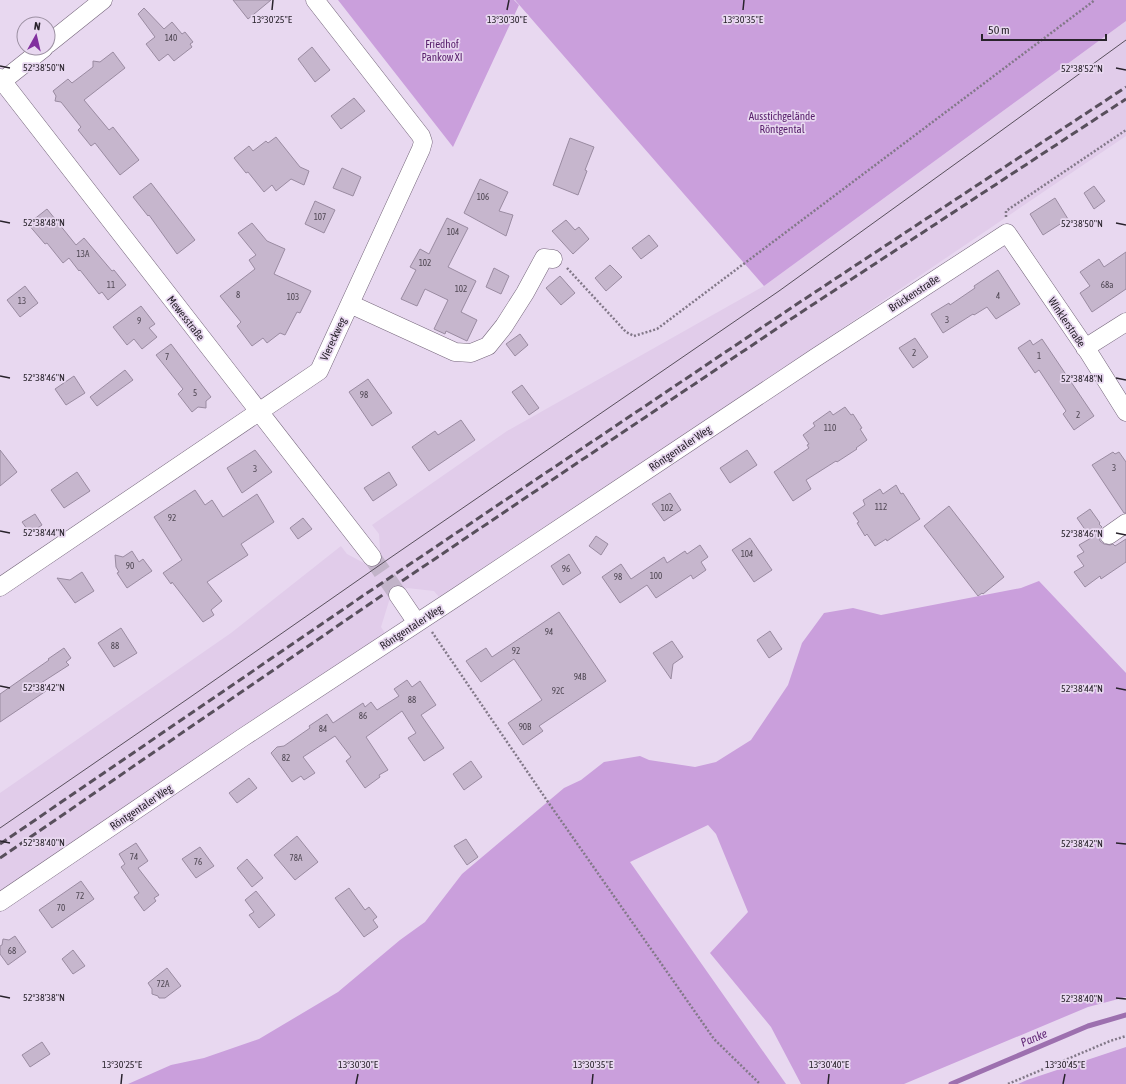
<svg xmlns="http://www.w3.org/2000/svg" width="1126" height="1084" font-family="'Asap Condensed',sans-serif">
	<style>
		.built { fill: #e1ccea }
		.green { fill: #ca9fdc }
		.lines { fill: none; stroke-linecap: round; stroke-linejoin: round }
		.stream { stroke: #9d70af; stroke-width: 5 }
		.building { fill: #c6b6cd; stroke: #9a8ba1 }
		.minor-tunnel { stroke: #c2b4c9; stroke-width: 18; stroke-dasharray: 18 9; stroke-linecap: butt }
		.minor-casing { stroke: #75667b; stroke-width: 19 }
		.path { stroke: #827888; stroke-width: 2.5; stroke-dasharray: 2 2; stroke-linecap: butt }
		.minor { stroke: #fff; stroke-width: 18 }
		.tram { stroke: #584f5c; stroke-width: 1 }
		.rail { stroke: #584f5c; stroke-width: 3; stroke-dasharray: 8 4; stroke-linecap: butt }
		.ticks { fill: none; stroke: #29232c; stroke-width: 1.5 }
		.labels { text-anchor: middle; stroke-width: 3.5; stroke-linejoin: round; paint-order: stroke }
		.number-label { font-size: 9px; fill: #504854 }
		.park-label { font-size: 11px; fill: #561d6a; stroke: #e8d8f0 }
		.street-label { font-size: 11px; fill: #29232c; stroke: #e8d8f0 }
		.water-label { font-size: 12px; font-style: italic; fill: #652c7a; stroke: #e8d8f0 }
		.ticks-label { font-size: 10px; text-anchor: middle; fill: #29232c; stroke: #e8d8f0; stroke-width: 3.5; stroke-linejoin: round; paint-order: stroke }
	</style>
	<rect width="100%" height="100%" fill="#e8d8f0"/>
	<path class="built" d="M1126,21V136L816,346L439,597L434,591L407,588L389,601L381,627L385,633L143,794L0,891V793L231,633L341,546L347,554L364,563L380,551L379,534L372,525L507,431L764,286Z"/>
	<path class="green" d="M338,0H514L519,5L453,147Z
		M515,0H1126V21L764,286Z
		M1039,581L1126,673V997L1088,1007L904,1084H801L771,1027L710,953L748,912L716,834L708,825L630,862L786,1084H128L171,1065L204,1058L259,1039L338,992L400,940L425,922L462,874L564,788L581,780L604,762L640,756L649,760L695,767L716,762L751,740L788,685L802,643L824,613L853,608L881,615L1021,588Z
		M1126,1047V1084H1018L1027,1080Z"/>
	<g class="lines">
		<path class="stream" d="M951,1084L1088,1026L1126,1015"/>
	</g>
	<path class="building" d="M233,0H271L248,19Z
		M144,8L164,29L172,22L182,34L185,32L193,42L190,44L192,47L174,61L168,54L159,61L146,44L155,37L138,14Z
		M312,47L330,70L315,82L298,59Z
		M113,52L125,68L84,100L109,130L113,127L139,160L120,175L95,143L91,146L78,130L81,127L61,102L55,101L56,96L53,91L68,79L72,83L93,67V61L100,62Z
		M354,98L365,111L341,129L331,116Z
		M276,137L300,167L309,171L304,185L291,179L276,191L272,185L264,192L248,172L246,173L234,158L249,146L253,151L266,141L268,143Z
		M570,138L594,147L585,170L587,171L578,195L553,185Z
		M342,168L361,177L353,196L333,188Z
		M480,179L508,192L499,211L513,215L506,236L464,213Z
		M151,183L195,240L177,254L149,215L148,216L133,197Z
		M1094,186L1105,201L1094,209L1084,193Z
		M1055,198L1068,219L1043,235L1030,214Z
		M315,201L335,210L324,233L305,224Z
		M47,209L76,245L84,238L112,271L114,270L126,285L108,300L102,292L99,294L80,270L79,271L69,258L63,263L47,243L45,244L28,224Z
		M447,218L468,228L448,267L476,281L461,312L477,320L467,341L446,331L445,334L434,329L448,300L425,289L417,306L401,299L416,270L410,267L420,249L429,254Z
		M566,220L575,230L579,227L589,239L573,254L552,231Z
		M252,223L267,241L285,249L274,274L311,291L300,313L297,312L285,335L280,333L267,343L263,338L252,346L237,326L241,322L220,296L255,269L249,260L256,255L238,233Z
		M649,235L658,246L641,259L632,248Z
		M1126,252V289L1092,312L1080,293L1090,286L1080,272L1099,259L1104,267Z
		M610,265L622,277L606,291L595,278Z
		M494,268L509,276L501,294L486,287Z
		M998,270L1020,304L996,319L987,307L974,315L973,314L943,333L931,314L949,303L950,305L975,288L974,286Z
		M560,276L575,293L561,305L546,288Z
		M25,286L38,303L20,317L7,300Z
		M141,306L155,324L149,328L157,337L142,349L134,339L127,345L113,327Z
		M520,334L528,345L515,356L506,344Z
		M915,338L928,357L913,368L899,348Z
		M1042,339L1094,416L1074,430L1063,414L1066,411L1039,370L1035,373L1018,348L1030,340L1033,345Z
		M171,344L211,397L206,401V408L198,407L192,412L178,394L183,389L156,355Z
		M125,370L133,380L97,406L90,397Z
		M74,376L85,393L66,405L55,389Z
		M368,379L392,413L372,426L349,392Z
		M522,385L539,408L529,415L512,392Z
		M845,407L851,415L853,414L862,428L860,429L867,440L856,448L857,449L837,462L836,461L806,480L811,489L793,501L774,472L809,448L807,445L809,444L803,435L815,426L813,423L830,411L833,415Z
		M461,420L475,440L429,471L412,447L435,431L438,435Z
		M0,450L17,472L0,486Z
		M255,450L272,472L242,493L227,468Z
		M747,450L757,465L730,483L720,468Z
		M1113,452L1115,454L1119,452L1126,462V513H1124L1092,465Z
		M77,472L90,491L64,508L51,490Z
		M389,472L397,485L373,501L364,488Z
		M896,485L901,494L903,493L920,519L887,541L886,539L875,546L867,534L865,536L857,523L859,522L853,513L865,505L863,500L880,489L883,494Z
		M195,490L205,505L212,500L223,517L257,494L274,522L241,544L248,555L207,582L222,601L211,610L214,615L203,622L172,582L171,584L163,573L182,560L154,517Z
		M670,493L681,510L664,521L652,504Z
		M949,506L1004,577L983,594L982,593L978,596L924,526Z
		M1090,509L1100,523L1099,524L1102,527L1099,531V536L1100,541L1104,544L1110,545L1113,544L1115,546L1126,539V562L1101,579L1100,576L1085,587L1074,572L1084,566L1077,556L1084,552L1079,545L1091,538L1077,518Z
		M35,514L42,525L30,533L22,522Z
		M303,518L312,529L298,539L290,528Z
		M596,536L608,544L601,555L589,546Z
		M750,538L772,570L754,582L732,550Z
		M700,545L708,557L701,562L706,570L693,579L691,575L656,598L647,585L620,603L602,577L621,564L631,579L664,557L667,563L685,551L687,554Z
		M132,551L139,562L143,559L152,571L127,588L117,573L119,572L116,567L115,555L123,557Z
		M569,554L581,573L563,585L551,566Z
		M82,572L94,591L75,603L57,578L70,580Z
		M559,612L606,681L539,726L543,731L523,745L508,723L542,700L523,672L514,659L481,682L466,661L486,648L492,657Z
		M121,628L137,653L114,667L98,643Z
		M770,631L782,649L769,658L757,640Z
		M672,641L683,657L673,664L671,679L653,653Z
		M64,648L71,658L66,662L69,665L41,683L46,691L0,722V694L49,660L48,659Z
		M407,680L412,687L420,681L436,705L421,715L444,748L424,761L408,738L416,733L402,711L366,737L388,770L379,775L380,777L365,788L346,761L351,757L335,736L303,757L315,773L304,780L301,776L292,782L271,753L277,747L284,746L310,728L309,726L327,714L333,723L363,703L365,707L371,702L377,710L399,696L394,689Z
		M471,761L482,777L464,790L453,774Z
		M249,778L257,788L237,803L229,793Z
		M297,836L318,862L295,880L274,855Z
		M466,839L478,857L467,865L454,846Z
		M136,843L148,861L138,868L159,895L154,898L156,901L144,911L134,897L139,893L121,867L125,864L119,854Z
		M200,847L214,866L196,878L182,859Z
		M247,859L263,878L252,887L237,868Z
		M81,881L94,899L52,928L39,910Z
		M349,888L365,910L369,907L377,917L373,920L378,927L364,937L335,898Z
		M256,891L275,915L259,928L249,915L254,912L245,900Z
		M15,936L26,952L8,965L0,954V946L2,945L3,939L9,940Z
		M73,950L85,966L73,974L62,959Z
		M167,968L181,986L165,998H159L158,996L152,994V989L148,983Z
		M42,1042L50,1054L30,1067L22,1055Z"/>
	<g class="lines">
		<path class="minor-tunnel" d="M372,557L398,595"/>
		<defs>
			<path id="minor" d="M48,44L103,0
				M0,78L372,557
				M0,83L44,48
				M350,304L455,352L471,353L488,346L504,326L525,293L544,258L553,259
				M1085,348L1126,322
				M1109,535L1126,523
				M0,587L319,371L421,149L423,142L421,136L315,0
				M398,595L417,623
				M0,902L242,738L458,596L815,358L1007,233L1089,353L1126,412"/>
		</defs>
		<use href="#minor" class="minor-casing"/>
		<path class="path" d="M1006,217V211L1126,130
			M567,268L626,332L634,336L657,329L1095,0
			M432,632L548,802L714,1039L760,1084
			M1008,1084L1110,1041L1126,1036"/>
		<use href="#minor" class="minor"/>
		<path class="tram" d="M0,828L189,698L387,560L779,291L987,141L1126,40"/>
		<path class="rail" d="M402,581L800,313L1126,99
			M0,844L367,593L794,306L1126,87
			M0,858L384,594"/>
	</g>
	<path class="ticks" d="M272,10L273,0M507,10L509,0M743,10L744,0M0,66L10,68M1116,68L1126,70M0,221L10,223M1116,223L1126,225M0,376L10,378M1116,378L1126,380M0,531L10,533M1116,533L1126,535M0,686L10,688M1116,688L1126,690M0,841L10,843M1116,843L1126,844M0,996L10,998M1116,998L1126,999M121,1084L122,1074M356,1084L358,1074M592,1084L593,1074M828,1084L829,1074M1063,1084L1065,1074"/>
	<g class="labels">
		<g class="number-label">
			<text x="171" y="41">140</text>
			<text x="483" y="200">106</text>
			<text x="320" y="220">107</text>
			<text x="453" y="235">104</text>
			<text x="83" y="257">13A</text>
			<text x="425" y="266">102</text>
			<text x="111" y="288">11</text>
			<text x="1107" y="288">68a</text>
			<text x="461" y="292">102</text>
			<text x="238" y="298">8</text>
			<text x="998" y="299">4</text>
			<text x="293" y="300">103</text>
			<text x="22" y="304">13</text>
			<text x="947" y="323">3</text>
			<text x="139" y="324">9</text>
			<text x="914" y="356">2</text>
			<text x="1039" y="359">1</text>
			<text x="167" y="360">7</text>
			<text x="195" y="396">5</text>
			<text x="364" y="398">98</text>
			<text x="1078" y="418">2</text>
			<text x="830" y="431">110</text>
			<text x="1114" y="471">3</text>
			<text x="255" y="472">3</text>
			<text x="881" y="510">112</text>
			<text x="667" y="511">102</text>
			<text x="172" y="521">92</text>
			<text x="747" y="557">104</text>
			<text x="130" y="569">90</text>
			<text x="566" y="572">96</text>
			<text x="656" y="579">100</text>
			<text x="618" y="580">98</text>
			<text x="549" y="635">94</text>
			<text x="115" y="649">88</text>
			<text x="516" y="654">92</text>
			<text x="580" y="680">94B</text>
			<text x="558" y="694">92C</text>
			<text x="412" y="703">88</text>
			<text x="363" y="719">86</text>
			<text x="525" y="730">90B</text>
			<text x="323" y="732">84</text>
			<text x="286" y="761">82</text>
			<text x="134" y="860">74</text>
			<text x="296" y="861">78A</text>
			<text x="198" y="865">76</text>
			<text x="80" y="899">72</text>
			<text x="61" y="911">70</text>
			<text x="12" y="954">68</text>
			<text x="163" y="987">72A</text>
		</g>
		<g class="park-label">
			<text x="442" y="48">Friedhof<tspan x="442" dy="13">Pankow XI</tspan></text>
			<text x="782" y="120">Ausstichgelände<tspan x="782" dy="13">Röntgental</tspan></text>
		</g>
		<g class="street-label">
			<text transform="translate(914 293) rotate(-33)" y="4">Brückenstraße</text>
			<text transform="translate(186 318) rotate(52)" y="4">Mewesstraße</text>
			<text transform="translate(1067 322) rotate(56)" y="4">Winklerstraße</text>
			<text transform="translate(333 339) rotate(-65)" y="4">Viereckweg</text>
			<text transform="translate(680 448) rotate(-34)" y="4">Röntgentaler Weg</text>
			<text transform="translate(411 627) rotate(-33)" y="4">Röntgentaler Weg</text>
			<text transform="translate(141 807) rotate(-34)" y="4">Röntgentaler Weg</text>
		</g>
		<g class="water-label">
			<text transform="translate(1034 1038) rotate(-23)" y="4">Panke</text>
		</g>
	</g>
	<g class="ticks-label">
		<text x="272" y="23">13°30'25"E</text>
		<text x="507" y="23">13°30'30"E</text>
		<text x="743" y="23">13°30'35"E</text>
		<text x="44" y="71">52°38'50"N</text>
		<text x="1082" y="72">52°38'52"N</text>
		<text x="44" y="226">52°38'48"N</text>
		<text x="1082" y="227">52°38'50"N</text>
		<text x="44" y="381">52°38'46"N</text>
		<text x="1082" y="382">52°38'48"N</text>
		<text x="44" y="536">52°38'44"N</text>
		<text x="1082" y="537">52°38'46"N</text>
		<text x="44" y="691">52°38'42"N</text>
		<text x="1082" y="692">52°38'44"N</text>
		<text x="44" y="846">52°38'40"N</text>
		<text x="1082" y="847">52°38'42"N</text>
		<text x="44" y="1001">52°38'38"N</text>
		<text x="1082" y="1002">52°38'40"N</text>
		<text x="122" y="1068">13°30'25"E</text>
		<text x="358" y="1068">13°30'30"E</text>
		<text x="593" y="1068">13°30'35"E</text>
		<text x="829" y="1068">13°30'40"E</text>
		<text x="1065" y="1068">13°30'45"E</text>
	</g>
	<g transform="translate(36 36) rotate(8)"><circle r="19" fill="#e8d8f0" stroke="#9c90a2"/>
	<path d="M0-3L7 15L0 10L-7 15Z" fill="#82309f"/>
	<text y="-6" font-size="11" font-weight="bold" text-anchor="middle" fill="#29232c">N</text>
	</g>
	<path d="M982 34v6h124v-6" fill="none" stroke="#29232c" stroke-width="2"/>
	<text x="988" y="34" font-size="12" fill="#29232c" stroke="#e8d8f0" stroke-width="3" paint-order="stroke">50 m</text>
</svg>
